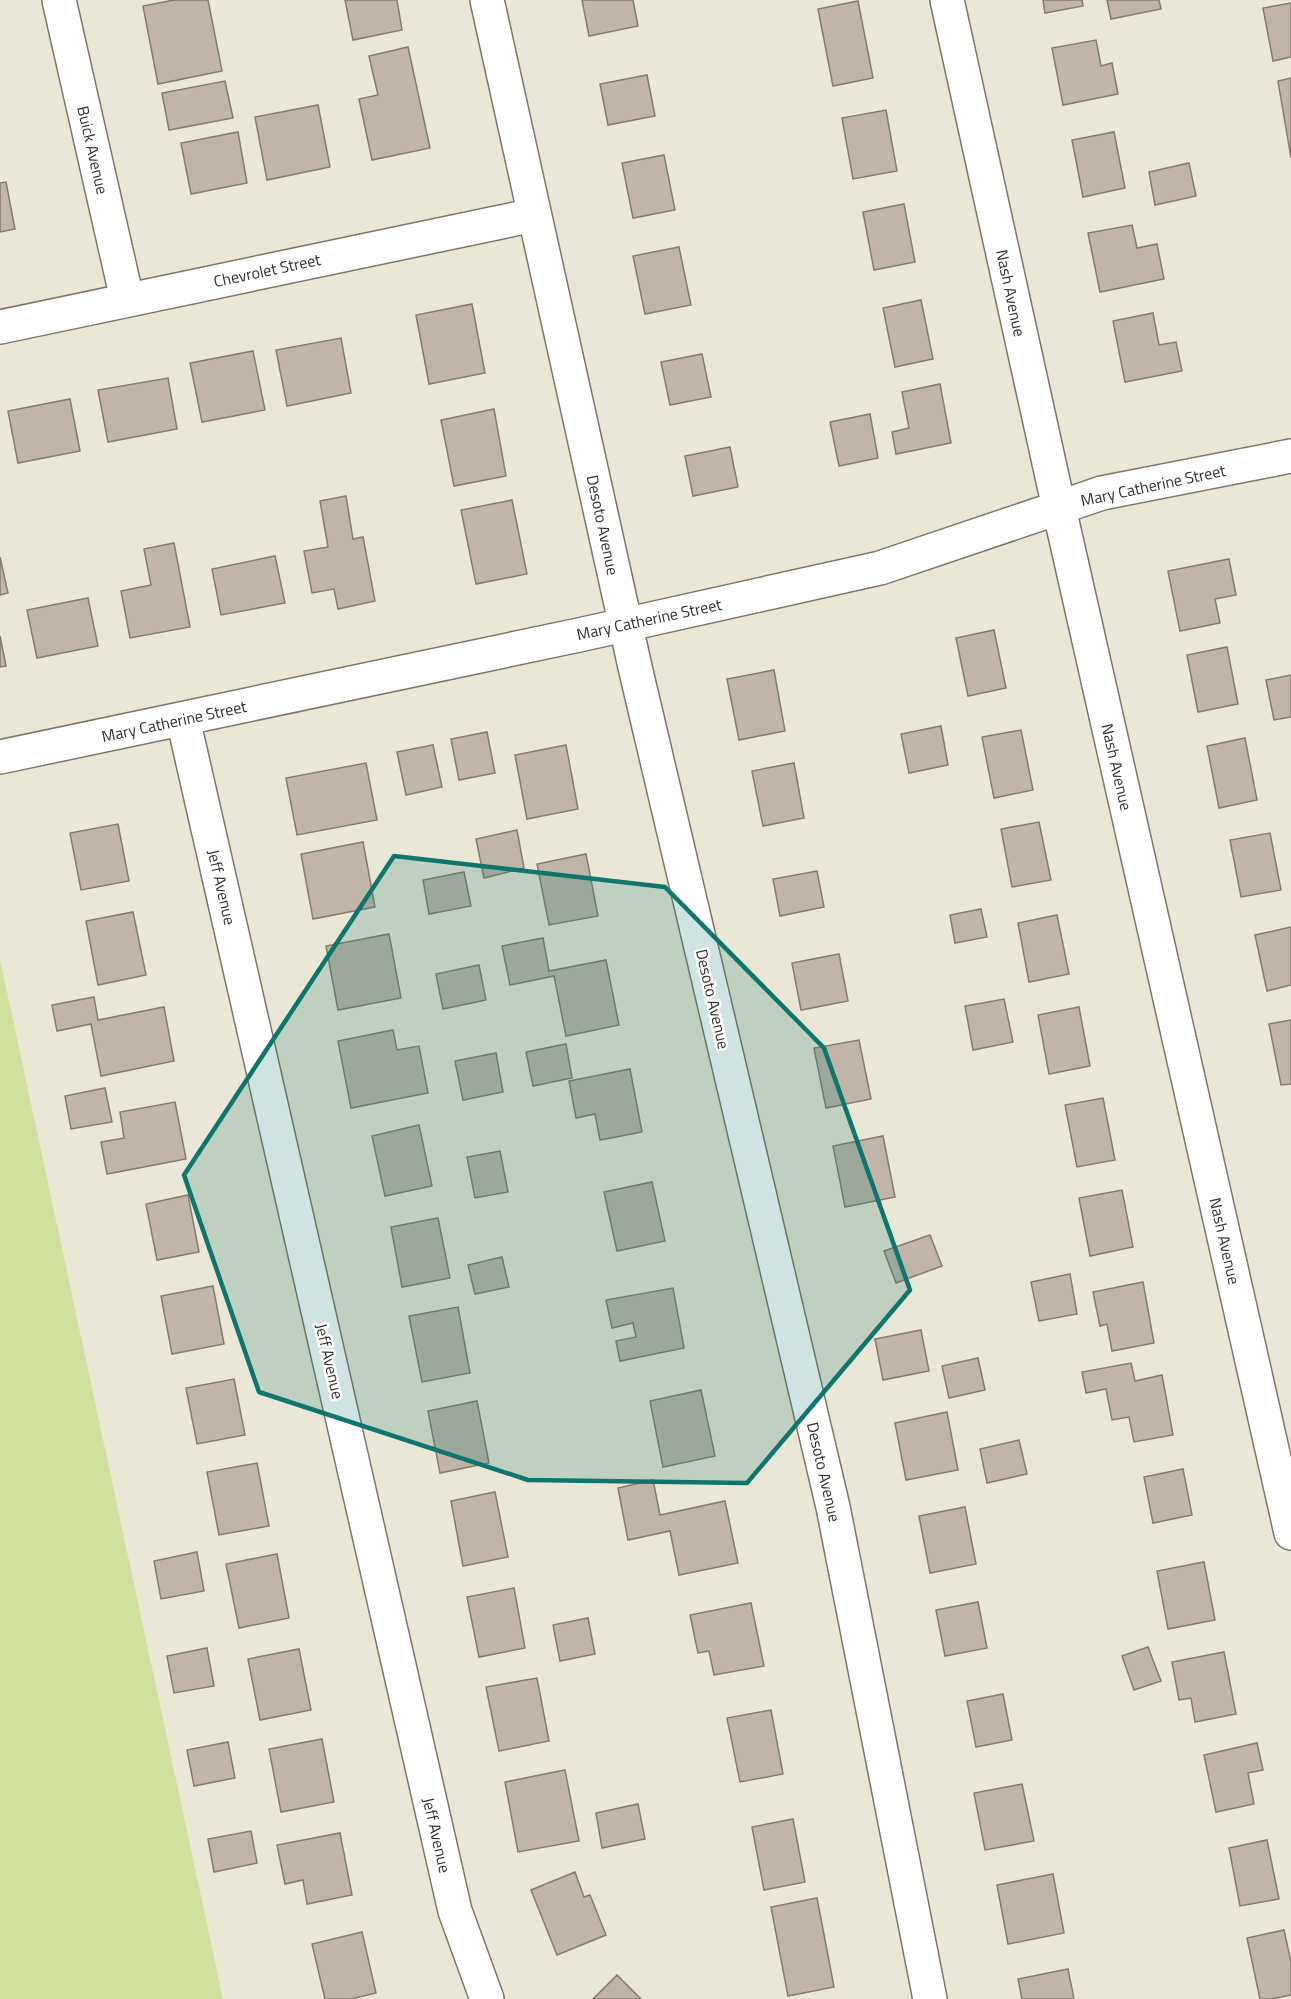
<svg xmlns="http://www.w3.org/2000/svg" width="1291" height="1999" font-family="'Titillium Web',sans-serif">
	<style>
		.green { fill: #d0e19d }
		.building { fill: #c0b5a8; stroke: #867b6f; stroke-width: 1.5 }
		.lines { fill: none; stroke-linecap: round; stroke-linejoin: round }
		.street-casing { stroke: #7c7769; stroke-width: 36 }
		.street { stroke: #fff; stroke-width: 33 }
		.marked { fill: #0f766e; fill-opacity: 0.2; stroke: #0f766e; stroke-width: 4.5; stroke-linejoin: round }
		.labels { text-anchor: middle; stroke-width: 5; stroke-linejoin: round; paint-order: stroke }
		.street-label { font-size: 16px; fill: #312f28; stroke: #fff }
	</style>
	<rect width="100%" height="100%" fill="#ebe7d6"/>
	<path class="green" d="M0,959L223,1999H0Z"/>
	<path class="building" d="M174,0H208L222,71L158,84L143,6Z
		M345,0H397L402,30L353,40Z
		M582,0H633L638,26L589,36Z
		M1043,0H1082L1083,6L1045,13Z
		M1107,0H1159L1161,9L1111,19Z
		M858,1L873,78L833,86L818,9Z
		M1291,3V57L1273,61L1263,8Z
		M1096,40L1101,66L1112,63L1118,94L1063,105L1052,48Z
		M408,47L430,148L372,160L359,99L378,95L369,56Z
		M647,75L655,116L608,125L600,84Z
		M1291,78V158L1278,81Z
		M225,81L233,118L169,130L162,93Z
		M318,105L330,167L267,180L255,117Z
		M886,110L897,171L853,179L842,118Z
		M238,132L247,183L191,194L181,143Z
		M1114,132L1125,188L1083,197L1072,140Z
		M664,155L675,210L633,218L622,163Z
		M1189,163L1196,196L1155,205L1149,172Z
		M6,182L15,229L0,232V183Z
		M904,204L915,262L874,270L863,212Z
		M1132,225L1137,248L1157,244L1164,279L1100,292L1088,233Z
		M679,247L691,305L645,314L633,256Z
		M921,300L933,359L895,367L883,308Z
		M472,304L485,373L429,384L416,315Z
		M1153,313L1159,345L1176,342L1182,371L1125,382L1113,321Z
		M341,338L351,393L287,406L276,350Z
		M253,351L265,410L202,422L190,363Z
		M702,354L711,397L670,405L661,362Z
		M168,378L177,429L108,442L98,390Z
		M940,384L951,443L896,454L892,432L909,428L902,392Z
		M70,399L80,451L18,463L8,411Z
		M494,409L506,476L454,486L441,420Z
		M870,414L878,458L839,466L830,422Z
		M730,447L738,487L693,496L685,456Z
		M346,496L353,539L363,537L375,601L338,609L334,589L312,593L304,551L328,547L320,501Z
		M512,500L527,574L476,584L461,510Z
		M174,543L190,627L130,638L121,591L151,585L144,549Z
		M275,556L285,603L221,615L212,569Z
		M0,557L8,593L0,595Z
		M1229,559L1236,595L1215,599L1220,623L1180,631L1168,571Z
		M88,598L98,646L37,658L27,610Z
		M994,630L1006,688L968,696L956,638Z
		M0,636L6,666L0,667Z
		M1227,647L1238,704L1198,712L1187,655Z
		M774,670L785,731L739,740L727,679Z
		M1291,675V717L1274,720L1266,680Z
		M941,726L948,765L909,773L901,734Z
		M1021,730L1033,790L994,798L982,737Z
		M487,732L495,773L459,780L451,739Z
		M1245,738L1257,800L1219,808L1207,746Z
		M433,745L442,787L406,795L397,752Z
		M566,745L578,809L527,819L515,755Z
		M366,763L377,820L297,835L286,778Z
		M794,763L804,818L763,826L752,771Z
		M1039,822L1051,880L1012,887L1001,829Z
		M118,824L129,881L81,890L70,833Z
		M517,830L524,868L484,878L476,839Z
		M1270,833L1281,890L1241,897L1230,840Z
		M363,842L375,907L313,919L301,854Z
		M586,854L598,916L549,925L537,864Z
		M817,871L824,907L780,916L773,879Z
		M464,872L471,906L429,914L423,880Z
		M981,909L987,937L955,943L950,915Z
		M133,912L146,975L98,985L86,921Z
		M1057,915L1069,974L1029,982L1018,923Z
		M1291,927V985L1267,991L1255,935Z
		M389,934L401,998L338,1010L326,946Z
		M543,938L549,971L606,960L619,1025L566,1036L554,976L510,985L502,946Z
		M839,954L848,1001L801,1010L792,963Z
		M479,965L486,1000L443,1009L436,974Z
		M94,997L98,1020L164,1007L174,1061L101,1076L91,1024L57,1031L52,1005Z
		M1004,999L1013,1042L973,1050L965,1006Z
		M1079,1007L1090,1066L1049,1074L1038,1015Z
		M1291,1020V1084L1281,1085L1269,1024Z
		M393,1030L397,1050L419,1046L428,1093L351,1108L338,1041Z
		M859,1040L871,1099L826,1108L814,1048Z
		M566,1044L572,1078L533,1086L526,1052Z
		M496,1053L503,1092L463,1100L455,1061Z
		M630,1069L642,1132L600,1140L595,1114L576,1118L569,1081Z
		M105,1088L112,1122L71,1129L65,1096Z
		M1103,1098L1115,1160L1077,1167L1065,1105Z
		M175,1102L186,1159L107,1174L101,1142L124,1138L120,1112Z
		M419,1125L432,1186L385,1196L372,1136Z
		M883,1136L895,1197L845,1207L833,1146Z
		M500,1151L508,1192L475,1198L467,1157Z
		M652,1182L665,1241L617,1251L604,1192Z
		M1122,1190L1133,1247L1090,1256L1079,1198Z
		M188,1195L199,1252L157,1260L146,1204Z
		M438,1218L450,1278L402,1287L391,1227Z
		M930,1235L942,1266L896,1283L884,1251Z
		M502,1257L509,1287L475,1294L468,1265Z
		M1070,1274L1077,1314L1039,1321L1031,1282Z
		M1143,1282L1154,1343L1112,1351L1107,1324L1100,1326L1093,1292Z
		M213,1286L224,1344L172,1354L161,1296Z
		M673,1288L684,1348L620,1361L616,1341L636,1337L633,1323L612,1328L606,1300Z
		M458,1307L470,1373L422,1382L409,1316Z
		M921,1330L929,1371L883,1380L875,1339Z
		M978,1358L985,1390L949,1398L942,1366Z
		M1131,1363L1135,1381L1162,1375L1173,1435L1134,1442L1129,1417L1112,1420L1106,1389L1086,1393L1082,1372Z
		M234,1379L245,1435L197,1444L186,1388Z
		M701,1390L715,1456L663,1467L650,1401Z
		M477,1401L489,1463L440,1473L428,1411Z
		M947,1412L958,1470L906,1480L895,1423Z
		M1019,1440L1027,1474L987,1483L980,1449Z
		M257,1463L269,1526L219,1535L207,1472Z
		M1183,1469L1192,1515L1153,1523L1144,1477Z
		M653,1480L660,1515L725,1501L738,1563L679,1575L670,1531L628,1540L618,1488Z
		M495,1492L508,1557L463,1566L451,1501Z
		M965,1507L976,1564L930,1573L919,1516Z
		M197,1552L204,1591L161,1599L154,1561Z
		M277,1554L289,1618L239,1628L226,1564Z
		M1204,1562L1215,1620L1168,1629L1157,1571Z
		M514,1588L525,1648L479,1657L467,1597Z
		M978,1602L987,1648L945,1656L936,1610Z
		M751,1603L764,1666L714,1675L709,1651L698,1653L690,1615Z
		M588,1618L595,1654L560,1661L553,1625Z
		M1148,1647L1161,1681L1134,1690L1122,1656Z
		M207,1648L214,1686L174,1693L167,1656Z
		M299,1649L311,1710L260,1720L248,1659Z
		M1224,1652L1236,1714L1195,1722L1191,1698L1179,1700L1172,1662Z
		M537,1678L549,1741L499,1751L486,1687Z
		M1003,1694L1012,1740L976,1747L967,1701Z
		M771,1710L783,1774L740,1782L727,1718Z
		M322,1739L334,1802L281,1812L269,1749Z
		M228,1742L235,1778L194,1786L187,1750Z
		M1257,1743L1263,1770L1248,1773L1254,1804L1216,1812L1204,1755Z
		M565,1770L579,1841L518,1852L505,1782Z
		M1022,1784L1034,1841L985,1850L974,1793Z
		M638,1804L645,1839L602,1848L596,1813Z
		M793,1819L805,1882L764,1890L752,1827Z
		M251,1831L257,1863L214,1872L208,1839Z
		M340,1833L352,1895L307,1904L303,1880L285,1884L277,1845Z
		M1267,1840L1279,1899L1240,1906L1229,1848Z
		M575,1872L584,1897L590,1895L606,1935L557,1955L531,1890Z
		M1053,1874L1064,1933L1008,1944L997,1885Z
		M817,1898L834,1987L788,1996L771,1907Z
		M1284,1930L1291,1962V1995L1271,1999H1260L1247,1938Z
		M362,1932L376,1993L351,1999H325L312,1944Z
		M1068,1969L1074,1999H1022L1018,1979Z
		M617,1975L641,1999H593Z"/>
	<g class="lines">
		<defs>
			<path id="street" d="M59,0L127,299
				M487,0L635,667L833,1507L930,1999
				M947,0L1059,508L1291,1533
				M0,327L534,215
				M183,719L455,1911L487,1999
				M0,757L579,635L880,568L1102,493L1291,456"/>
		</defs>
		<use href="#street" class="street-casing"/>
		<use href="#street" class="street"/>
	</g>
	<path class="marked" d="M394,856L665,887L824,1048L910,1290L747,1483L528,1480L259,1392L184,1175Z"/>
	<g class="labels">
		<g class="street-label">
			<text transform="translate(93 150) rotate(77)" y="6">Buick Avenue</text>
			<text transform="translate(267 270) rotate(-12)" y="6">Chevrolet Street</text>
			<text transform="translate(1011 293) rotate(78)" y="6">Nash Avenue</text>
			<text transform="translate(1153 485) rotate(-12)" y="6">Mary Catherine Street</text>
			<text transform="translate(603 525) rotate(78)" y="6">Desoto Avenue</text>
			<text transform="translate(649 619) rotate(-12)" y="6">Mary Catherine Street</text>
			<text transform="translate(174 721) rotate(-12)" y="6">Mary Catherine Street</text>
			<text transform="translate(1117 767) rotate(77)" y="6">Nash Avenue</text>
			<text transform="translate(222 887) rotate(77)" y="6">Jeff Avenue</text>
			<text transform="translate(713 999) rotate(77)" y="6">Desoto Avenue</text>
			<text transform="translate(1225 1241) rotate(77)" y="6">Nash Avenue</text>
			<text transform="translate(330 1361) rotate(77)" y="6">Jeff Avenue</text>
			<text transform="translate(824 1472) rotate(77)" y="6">Desoto Avenue</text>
			<text transform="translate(437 1835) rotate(77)" y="6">Jeff Avenue</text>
		</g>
	</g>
</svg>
